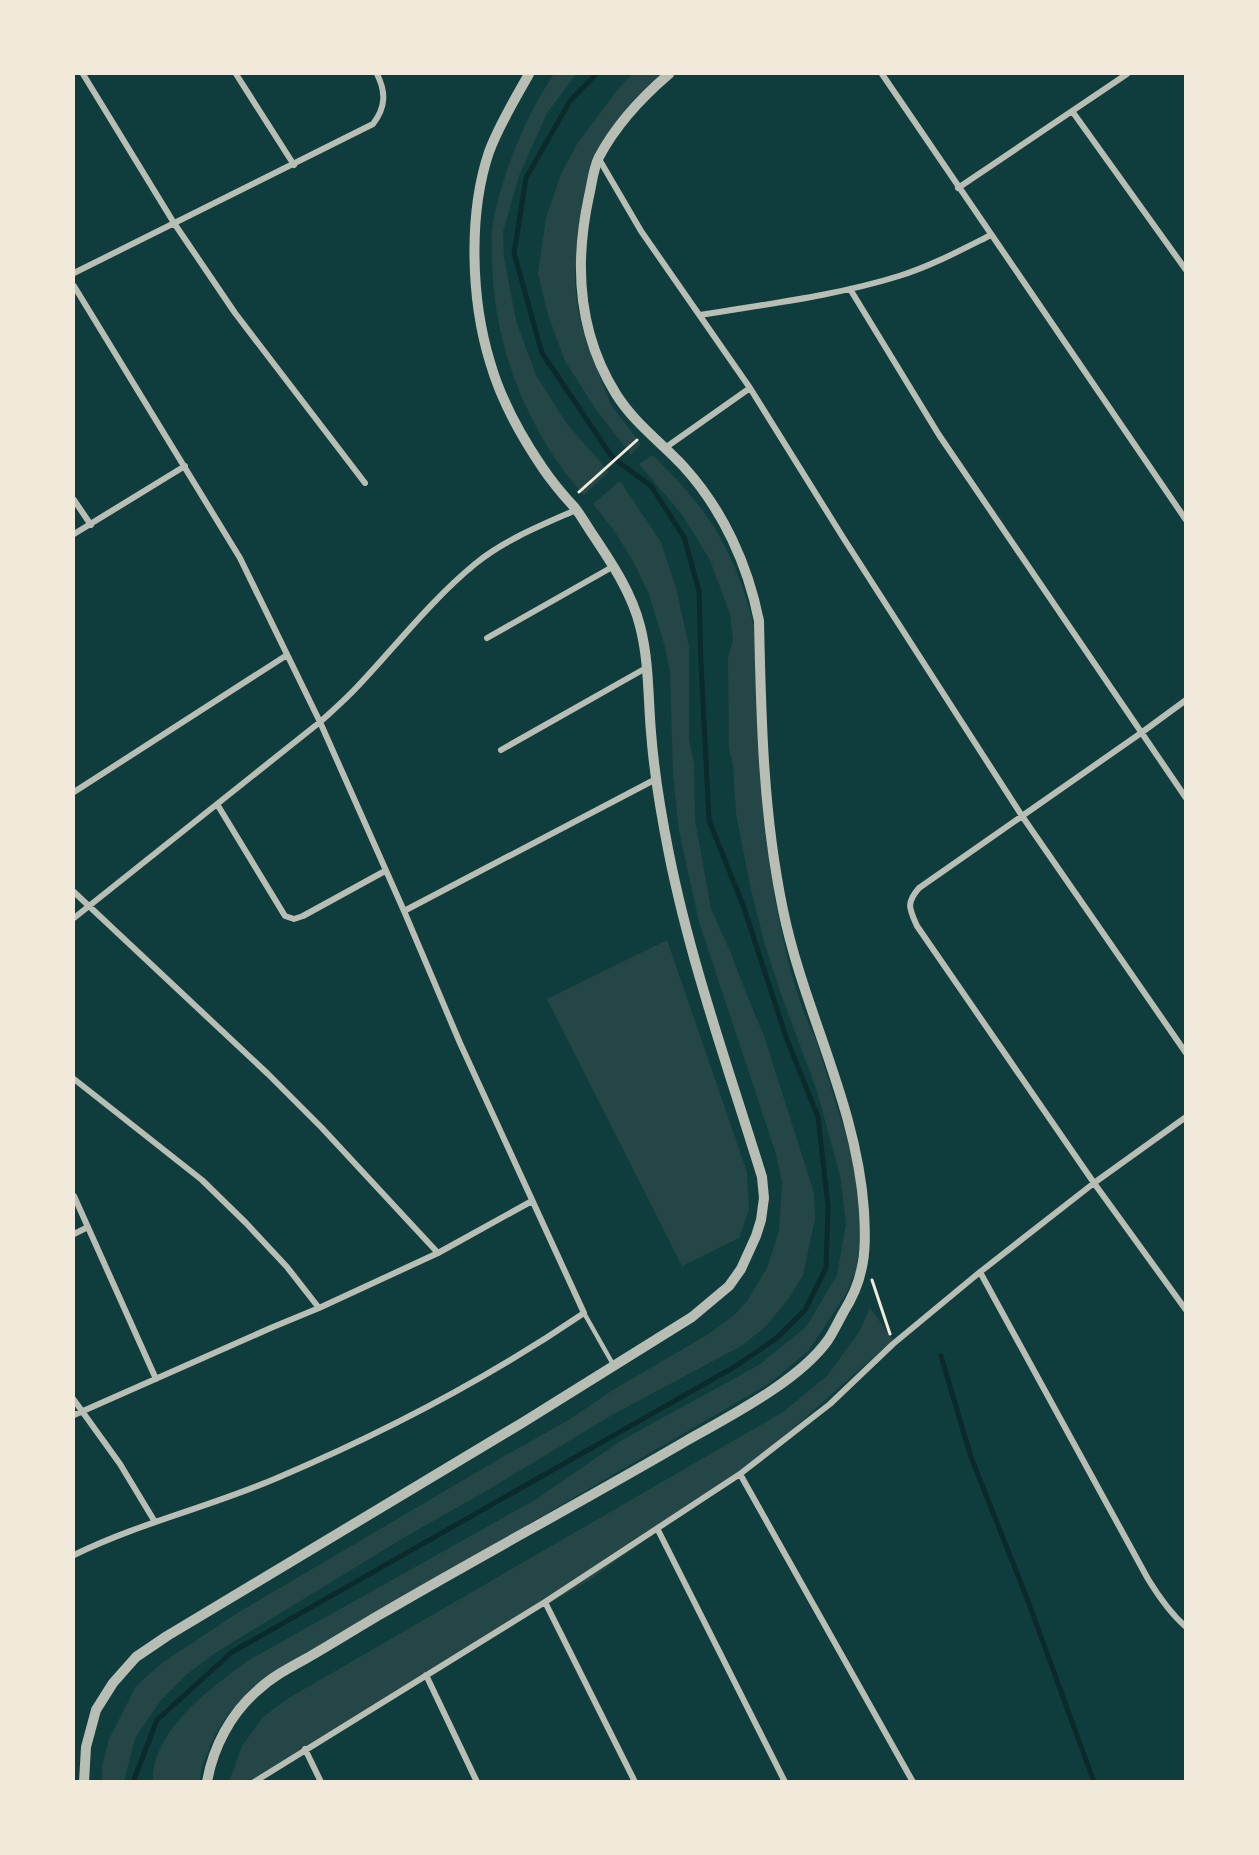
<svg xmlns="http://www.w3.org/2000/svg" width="1259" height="1855" font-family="'Space Grotesk',sans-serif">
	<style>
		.green { fill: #244646 }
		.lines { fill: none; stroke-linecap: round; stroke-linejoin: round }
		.stream { stroke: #0a2a2b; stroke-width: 5 }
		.path { stroke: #f1e9da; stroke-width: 3 }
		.service { stroke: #b8beb3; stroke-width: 4.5 }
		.minor { stroke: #b8beb3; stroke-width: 6 }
		.tertiary { stroke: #b8beb3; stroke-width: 10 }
	</style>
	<rect width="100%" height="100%" fill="#0f3d3e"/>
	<path class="green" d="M554,74H576L547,113L519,176L503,232L504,257L516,321L536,375L567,424L609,472L584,495C527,433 492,341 492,257C492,248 491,238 492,230C499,181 526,114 554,74Z
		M632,74H667L625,115L582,204L578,230L575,281L578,311L586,341L611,405L641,444L631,455L595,408L565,361L548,315L538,273L546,218L561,174L577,144L619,88Z
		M653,455C665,468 679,481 691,496C723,533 742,578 754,626C758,726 759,826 780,924C788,963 797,1001 815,1037L852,1154L858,1185L860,1244L856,1271L846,1294L809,1350L770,1383L268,1676C239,1700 220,1718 207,1754C203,1763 200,1772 200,1781H153C152,1730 211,1688 249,1660L535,1500L622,1440L759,1365L806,1327L837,1275L846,1224L840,1175L816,1088L783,1000L765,945L751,890L736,814L733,765L729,749L728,658L733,640L730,614L710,560L683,516L639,464Z
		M620,481L661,542L676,588L689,647V740L694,764L695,820L711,909L732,956L742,983L764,1036L814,1193L815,1219L803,1275L789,1298L765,1327L743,1345L612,1415L481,1494L410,1534L212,1655L186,1675L161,1700L135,1738L124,1781H102V1766L109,1739L136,1686L162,1663L239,1612L506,1455L567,1421L616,1388L707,1335L733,1316L747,1301L767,1268L779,1231L782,1182L776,1154L699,922L679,831L673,774L670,671L665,647L649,594L633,561L613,529L593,504Z
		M667,940L747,1172L749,1210L739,1238L682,1266L547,999Z
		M870,1308L893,1340L798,1424L742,1470L591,1579L323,1736L249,1781H234L230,1779L242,1746L263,1717L287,1699L783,1412L827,1376L859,1332Z"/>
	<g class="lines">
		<path class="stream" d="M941,1356L971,1457L1028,1601L1094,1782
			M133,1782L157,1720L232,1652L736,1366L778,1337L805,1310L826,1268L828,1206L818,1117L786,1037L744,908L709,820L701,664L699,591L684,537L651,486L612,457L542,353L514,253L526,178L570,101L596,74"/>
		<path class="path" d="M579,492L637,440
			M872,1280L890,1334"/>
		<path class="service" d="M584,1313L614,1366"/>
		<path class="minor" d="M83,74L174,223L235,313L365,483
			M236,74L294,165
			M882,74L1186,520
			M1072,111L1186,270
			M599,159L641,231L750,388L844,539L1022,816L1186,1053
			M958,188L1127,74
			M74,273L373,124C386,107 386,92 377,74
			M74,286L240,558L320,722L404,911L460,1043L584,1313C487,1379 386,1432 277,1478C210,1507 139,1523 74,1555
			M850,289L939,435L1186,798
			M700,315C766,304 835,296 899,276C931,266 961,250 991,235
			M665,448L750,388
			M74,500L91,525
			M74,534L185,466
			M487,638L614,566
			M1186,700L1141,733L919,888C906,903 909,908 917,926L1094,1183L1186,1310
			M501,750L646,668
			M74,792L287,655
			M217,804L285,916L294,919L303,916L385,871
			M74,892L268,1074L322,1128L438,1253
			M404,911L656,779
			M74,918L320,722C332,711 345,700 357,687C396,646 431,600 475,564C504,540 542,525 576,510
			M74,1079L202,1180L246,1223L287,1267L319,1308
			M74,1196L156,1379
			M74,1234L88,1227
			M980,1272L1148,1579C1159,1597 1170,1613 1186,1627
			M74,1400L120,1464L155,1522
			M74,1415L273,1327L319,1308L438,1253L532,1201
			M740,1474L913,1782
			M658,1530L785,1782
			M545,1602L635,1782
			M426,1675L477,1782
			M305,1749L321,1782
			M254,1782L545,1602L740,1474L830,1404L893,1344L980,1272L1094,1183L1186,1117"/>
		<path class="tertiary" d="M84,1782L86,1747L96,1710L113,1683L136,1657L167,1636L522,1423L692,1317L729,1286L741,1269L756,1236L761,1220L764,1198L762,1177C729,1070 691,964 669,854C661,814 654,773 651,732C648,697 649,660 640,626C632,594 613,565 595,538C588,528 582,517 575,508C563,495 552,482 542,467C521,436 500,397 490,362C471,300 468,214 489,152C499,125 515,99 529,74
			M207,1782C213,1747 231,1713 258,1690C273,1676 291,1667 309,1657C333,1643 357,1628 381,1614C482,1555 585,1500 686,1441C730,1416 799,1381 828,1340C834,1331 838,1322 843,1313C851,1300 858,1286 861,1271C866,1252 865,1231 864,1211C857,1105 804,1012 783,910C763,815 761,717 759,621C748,565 723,510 684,467C662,443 634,423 616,394C578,333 574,265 589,196C592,184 593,169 599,157C616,125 642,97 669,74"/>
	</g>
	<rect width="1259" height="1855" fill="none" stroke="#f1e9da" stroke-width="150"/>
</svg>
